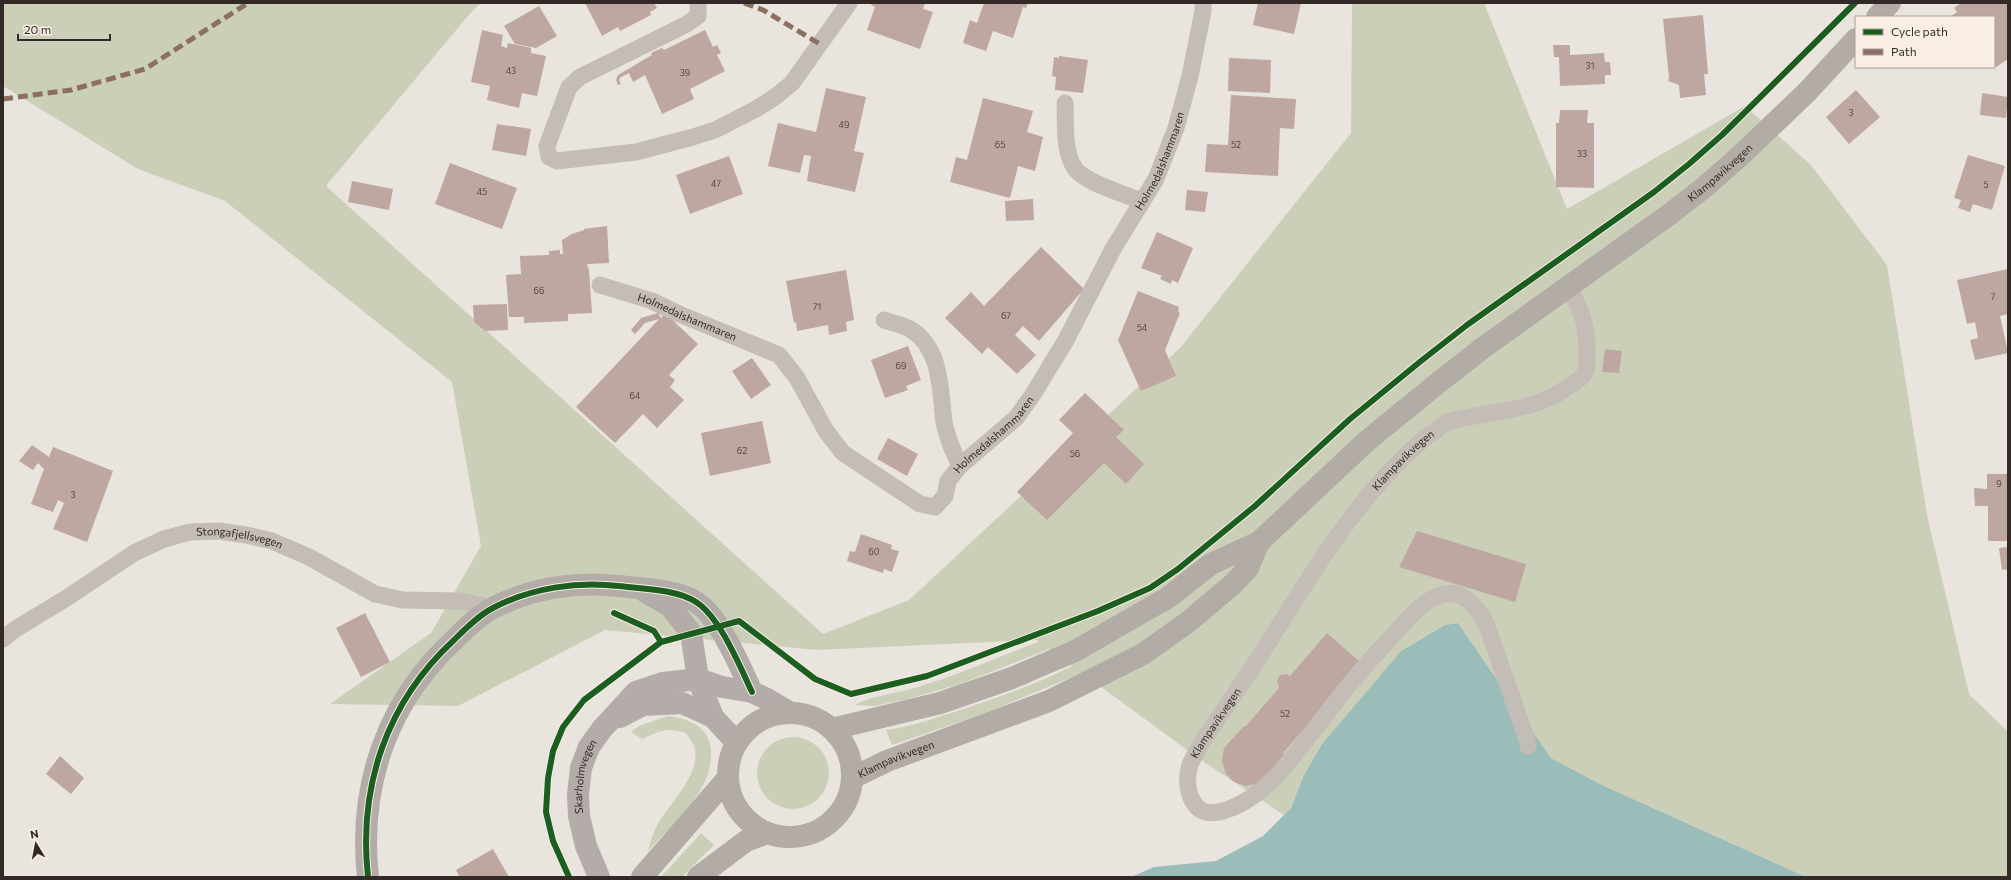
<svg xmlns="http://www.w3.org/2000/svg" width="2011" height="880" font-family="Commissioner,sans-serif">
	<style>
		.green { fill: #cccfb8 }
		.water { fill: #9abdba }
		.building { fill: #bda7a0 }
		.lines { fill: none; stroke-linecap: round; stroke-linejoin: round }
		.lane { stroke: #c3bcb7; stroke-width: 17 }
		.secondary { stroke: #b4aca8; stroke-width: 22 }
		.primary { stroke: #b2aba6; stroke-width: 22 }
		.quiet { stroke: #8d6e63; stroke-width: 5; stroke-dasharray: 10 5; stroke-linecap: butt }
		.cycleway-casing { stroke: #f8eee4; stroke-width: 8 }
		.cycleway { stroke: #1b5e20; stroke-width: 6 }
		.labels { text-anchor: middle; stroke-width: 3; stroke-linejoin: round; paint-order: stroke }
		.number-label { font-size: 9px; fill: #564844 }
		.street-label { font-size: 11px; fill: #332926; stroke: #f8eee4 }
	</style>
	<rect width="100%" height="100%" fill="#eae4de"/>
	<path class="green" d="M3,3H481L473,10L326,186L823,634L909,600L1180,348L1351,133L1352,3H1484L1567,209L1745,106L1811,165L1887,265L1927,515L1969,694L2008,732V877H1806L1602,785L1551,758L1458,623L1445,625L1401,651L1322,744L1304,775L1291,808L1284,815L1198,758L1082,673L985,713L892,745L886,730C910,727 932,719 954,712C995,699 1034,685 1072,666L1049,649L963,683L908,699L874,706L854,705C877,694 903,693 927,684C965,672 1001,656 1038,642L1037,640L817,650L605,630L458,706L330,704L431,633L481,546L452,382L225,201L138,169L3,86Z
		M668,716C687,719 705,724 710,744C719,787 673,823 648,851C650,842 654,830 659,822C671,802 707,767 692,742C690,739 688,735 685,733C669,726 656,732 642,739L631,732L639,726Z
		M757 773a36 36 0 1 1 72 0a36 36 0 1 1-72 0Z
		M701,833L714,845L682,877H661Z"/>
	<path class="water" d="M1458,623L1551,758L1602,785L1806,877H1131L1154,867L1216,861L1263,836L1291,808L1304,775L1322,744L1401,651L1445,625Z"/>
	<path class="building" d="M585,3H654L657,8L650,12L651,15L620,31L618,27L602,36Z
		M872,3H925L923,9L933,12L920,49L867,30L875,7L871,5Z
		M984,3H1028L1026,8L1023,7L1013,38L993,31L986,51L963,43L970,20L977,23Z
		M1258,3H1301L1294,34L1253,25Z
		M1961,3H2008V59L1996,67L1994,65V17H1950L1957,12L1954,8Z
		M539,6L557,36L536,48L515,44L504,26Z
		M1703,15L1708,74H1704L1706,95L1680,98L1679,85L1668,81L1669,78L1663,19Z
		M482,30L503,35L501,46L507,48L508,43L531,48V53L546,56L537,96L522,93L519,108L487,100L490,86L471,82Z
		M705,30L713,47L717,45L721,53L717,55L725,71L690,89L694,99L662,114L645,75L633,82L629,73L621,77L619,80L621,84L618,85L616,80L618,75L652,55L651,53L662,48L664,50Z
		M1553,45H1570V55L1604,53L1605,62H1610L1611,75H1605V84L1560,86L1559,57H1554Z
		M1059,56L1088,60L1083,93L1055,90L1056,77L1052,76L1054,57L1059,58Z
		M1229,58L1271,60L1270,93L1228,91Z
		M826,88L866,97L854,151L864,153L855,192L807,181L811,156L804,155L800,173L768,166L778,123L816,132Z
		M1856,90L1880,117L1849,144L1826,117Z
		M1982,93L2008,97L2006,118L1980,115Z
		M1231,95L1296,99L1294,129L1280,128L1278,176L1205,172L1207,144L1228,145Z
		M983,98L1033,111L1027,132L1043,137L1035,171L1018,166L1010,198L950,182L956,157L967,160Z
		M1560,110H1588L1587,123H1594V188L1556,187V123H1559Z
		M497,124L531,129L526,156L492,150Z
		M1968,155L2005,166L1992,210L1973,204L1970,212L1958,208L1961,200L1954,198Z
		M729,156L743,194L690,214L676,175Z
		M450,163L517,188L502,229L435,204Z
		M352,181L393,189L389,210L348,202Z
		M1187,190L1208,192L1205,212L1185,210Z
		M1033,199L1034,220L1006,221L1005,201Z
		M607,226L609,263L587,264L589,270L592,313L568,314V321L524,323V317H509L506,275L521,274L520,256L549,255V251L560,250V254H563L562,240L572,234L584,230V229Z
		M1157,232L1193,248L1178,283L1172,280L1171,284L1160,279L1162,276L1141,268Z
		M1041,247L1084,289L1039,341L1023,326L1015,335L1036,355L1017,374L988,347L982,354L945,318L971,292L984,306Z
		M2008,269V314L2000,316L2008,353L1975,360L1970,340L1978,338L1975,322L1967,324L1957,280Z
		M846,270L854,320L846,322L847,331L829,335L828,325L797,331L796,322L794,323L786,281Z
		M1138,291L1179,307L1178,312L1180,313L1165,350L1176,376L1141,391L1118,340Z
		M507,304L508,330L485,331L474,322L473,305Z
		M658,313L661,318L665,313L698,344L669,375L675,380L670,387L684,400L657,428L643,414L615,443L576,407L659,319L645,323L635,334L631,330L641,318Z
		M908,346L921,380L906,386L908,390L885,398L871,360Z
		M1605,349L1622,351L1619,373L1602,372Z
		M752,358L771,385L751,399L732,371Z
		M1085,393L1124,430L1116,437L1144,464L1126,484L1104,463L1047,520L1017,492L1073,433L1059,420Z
		M762,421L771,463L710,476L701,433Z
		M888,438L918,454L907,476L877,459Z
		M32,445L49,457L53,447L113,471L87,542L53,529L64,503L58,500L53,512L31,504L44,469L38,463L33,470L19,461Z
		M1987,474H2008V541H1988V506H1975L1974,488L1987,489Z
		M1417,531L1526,564L1515,602L1399,567Z
		M861,534L892,545L891,549L899,551L892,572L884,569L883,573L847,561L850,551L855,552Z
		M2008,547V569L2002,570L1999,548Z
		M365,613L390,662L361,677L336,628Z
		M1327,633L1361,663L1283,753L1287,756L1259,783L1246,786L1234,782L1226,774L1222,761L1224,748L1244,726L1245,727L1279,688L1277,681L1280,675L1287,674L1290,676Z
		M60,756L84,778L71,794L46,774Z
		M493,849L509,877H460L456,870Z"/>
	<g class="lines">
		<g class="lane">
			<path d="M698,3V16L687,24L580,77L569,87L547,146L549,157L557,161L636,152L693,137L715,130L756,109L775,97L792,83L849,3"/>
			<path d="M1065,103C1066,124 1063,149 1074,167C1082,182 1125,194 1141,201"/>
			<path id="s1" d="M600,285L652,301L679,314L779,355L797,378L826,431L843,453L920,504L935,507L945,496L948,481L960,466L1016,418L1032,396L1066,340L1113,249L1156,179L1176,128L1190,76L1203,11V3"/>
			<path d="M884,320C892,323 903,325 910,329C942,348 940,391 944,422C947,438 953,451 960,466"/>
			<path id="s2" d="M3,639L14,630L65,599L134,553L164,539L190,532L219,531L246,535L272,541L309,557L375,594L403,600L461,601L492,608"/>
			<path id="s3" d="M1528,746L1527,740L1486,623C1476,606 1461,586 1438,596C1421,603 1408,619 1396,632C1371,658 1348,685 1327,713C1299,748 1269,798 1223,811C1212,814 1200,814 1194,803C1187,793 1186,777 1190,765C1196,750 1206,736 1216,722C1229,702 1243,682 1256,662C1300,594 1338,525 1395,466C1407,455 1418,442 1432,433C1438,429 1444,423 1451,421C1491,410 1533,413 1568,387C1574,383 1582,379 1585,373C1588,366 1587,357 1587,351C1587,324 1581,310 1569,287"/>
		</g>
		<g class="secondary">
			<path d="M647,593L670,606L691,633L698,679L713,717"/>
			<path d="M620,717L643,705L682,703L713,717L736,742"/>
			<path d="M368,877C358,786 387,702 454,640C465,629 479,615 493,608C531,588 577,581 619,586C642,589 676,589 696,602C720,617 740,667 752,692"/>
			<path id="s4" d="M599,877L586,846L579,816L578,794L581,768L589,747L602,729L636,692L663,683L698,679L722,687L752,692L767,699L789,712"/>
		</g>
		<g class="primary">
			<path d="M1877,17L1890,3"/>
			<circle cx="790" cy="775" r="62"/>
			<path id="s5" d="M832,729L940,703L1012,678L1075,651L1169,597L1211,564L1259,542L1368,440L1438,383L1484,347L1670,214L1706,186L1741,155L1807,92L1856,39"/>
			<path id="s6" d="M852,778L887,761L1049,701L1143,654L1188,622L1233,584L1248,568L1259,542"/>
			<path d="M642,877L727,779"/>
			<path d="M698,877L746,841L767,833"/>
		</g>
		<path class="quiet" d="M744,3L763,10L820,44
			M3,99L71,90L145,69L248,3"/>
		<defs>
			<path id="cycleway" d="M614,613L654,631L661,642
				M368,877C358,786 387,702 454,640C465,629 479,615 493,608C531,588 577,581 619,586C642,589 676,589 696,602C720,617 740,667 752,692
				M569,877L553,841L546,812L548,778L553,751L563,727L584,700L661,642L739,621L815,679L851,694L927,676L1098,611L1150,588L1178,569L1255,506L1350,419L1421,361L1467,325L1654,192L1689,164L1722,135L1855,3"/>
		</defs>
		<use href="#cycleway" class="cycleway-casing"/>
		<use href="#cycleway" class="cycleway"/>
	</g>
	<g class="labels">
		<g class="number-label">
			<text x="1590" y="69">31</text>
			<text x="511" y="74">43</text>
			<text x="685" y="76">39</text>
			<text x="1851" y="116">3</text>
			<text x="844" y="128">49</text>
			<text x="1000" y="148">65</text>
			<text x="1236" y="148">52</text>
			<text x="1582" y="157">33</text>
			<text x="716" y="187">47</text>
			<text x="1986" y="188">5</text>
			<text x="482" y="195">45</text>
			<text x="539" y="294">66</text>
			<text x="1993" y="300">7</text>
			<text x="817" y="310">71</text>
			<text x="1006" y="319">67</text>
			<text x="1142" y="331">54</text>
			<text x="901" y="369">69</text>
			<text x="635" y="399">64</text>
			<text x="742" y="454">62</text>
			<text x="1075" y="457">56</text>
			<text x="1999" y="487">9</text>
			<text x="73" y="498">3</text>
			<text x="874" y="555">60</text>
			<text x="1285" y="717">52</text>
		</g>
		<g class="street-label">
			<text dy="4" stroke="none"><textPath href="#s1" startOffset="836">Holmedalshammaren</textPath></text>
			<text dy="4" stroke="none"><textPath href="#s5" startOffset="1062">Klampavikvegen</textPath></text>
			<text dy="4" stroke="none"><textPath href="#s1" startOffset="93">Holmedalshammaren</textPath></text>
			<text dy="4" stroke="none"><textPath href="#s1" startOffset="513">Holmedalshammaren</textPath></text>
			<text dy="4" stroke="none"><textPath href="#s3" startOffset="944">Klampavikvegen</textPath></text>
			<text dy="4" stroke="none"><textPath href="#s2" startOffset="267">Stongafjellsvegen</textPath></text>
			<text dy="4" stroke="none"><textPath href="#s3" startOffset="620">Klampavikvegen</textPath></text>
			<text dy="4" stroke="none"><textPath href="#s6" startOffset="48">Klampavikvegen</textPath></text>
			<text dy="4" stroke="none"><textPath href="#s4" startOffset="105">Skarholmvegen</textPath></text>
		</g>
	</g>
	<rect width="2011" height="880" fill="none" stroke="#332926" stroke-width="8"/>
	<rect x="1855" y="16" width="140" height="52" fill="#f8eee4" stroke="#a99f98"/>
	<rect x="1863" y="29" width="20" height="6" fill="#1b5e20" stroke="#a99f98"/>
	<text x="1891" y="36" font-size="12" fill="#332926">Cycle path</text>
	<rect x="1863" y="49" width="20" height="6" fill="#8d6e63" stroke="#a99f98"/>
	<text x="1891" y="56" font-size="12" fill="#332926">Path</text>
	<g transform="translate(36 844) rotate(350)" stroke="#f8eee4" stroke-width="3" paint-order="stroke">
	<path d="M0-3L7 15L0 10L-7 15Z" fill="#332926"/>
	<text y="-6" font-size="11" font-weight="bold" text-anchor="middle" fill="#332926">N</text>
	</g>
	<path d="M18 34v6h92v-6" fill="none" stroke="#332926" stroke-width="2"/>
	<text x="24" y="34" font-size="12" fill="#332926" stroke="#f8eee4" stroke-width="3" paint-order="stroke">20 m</text>
</svg>
